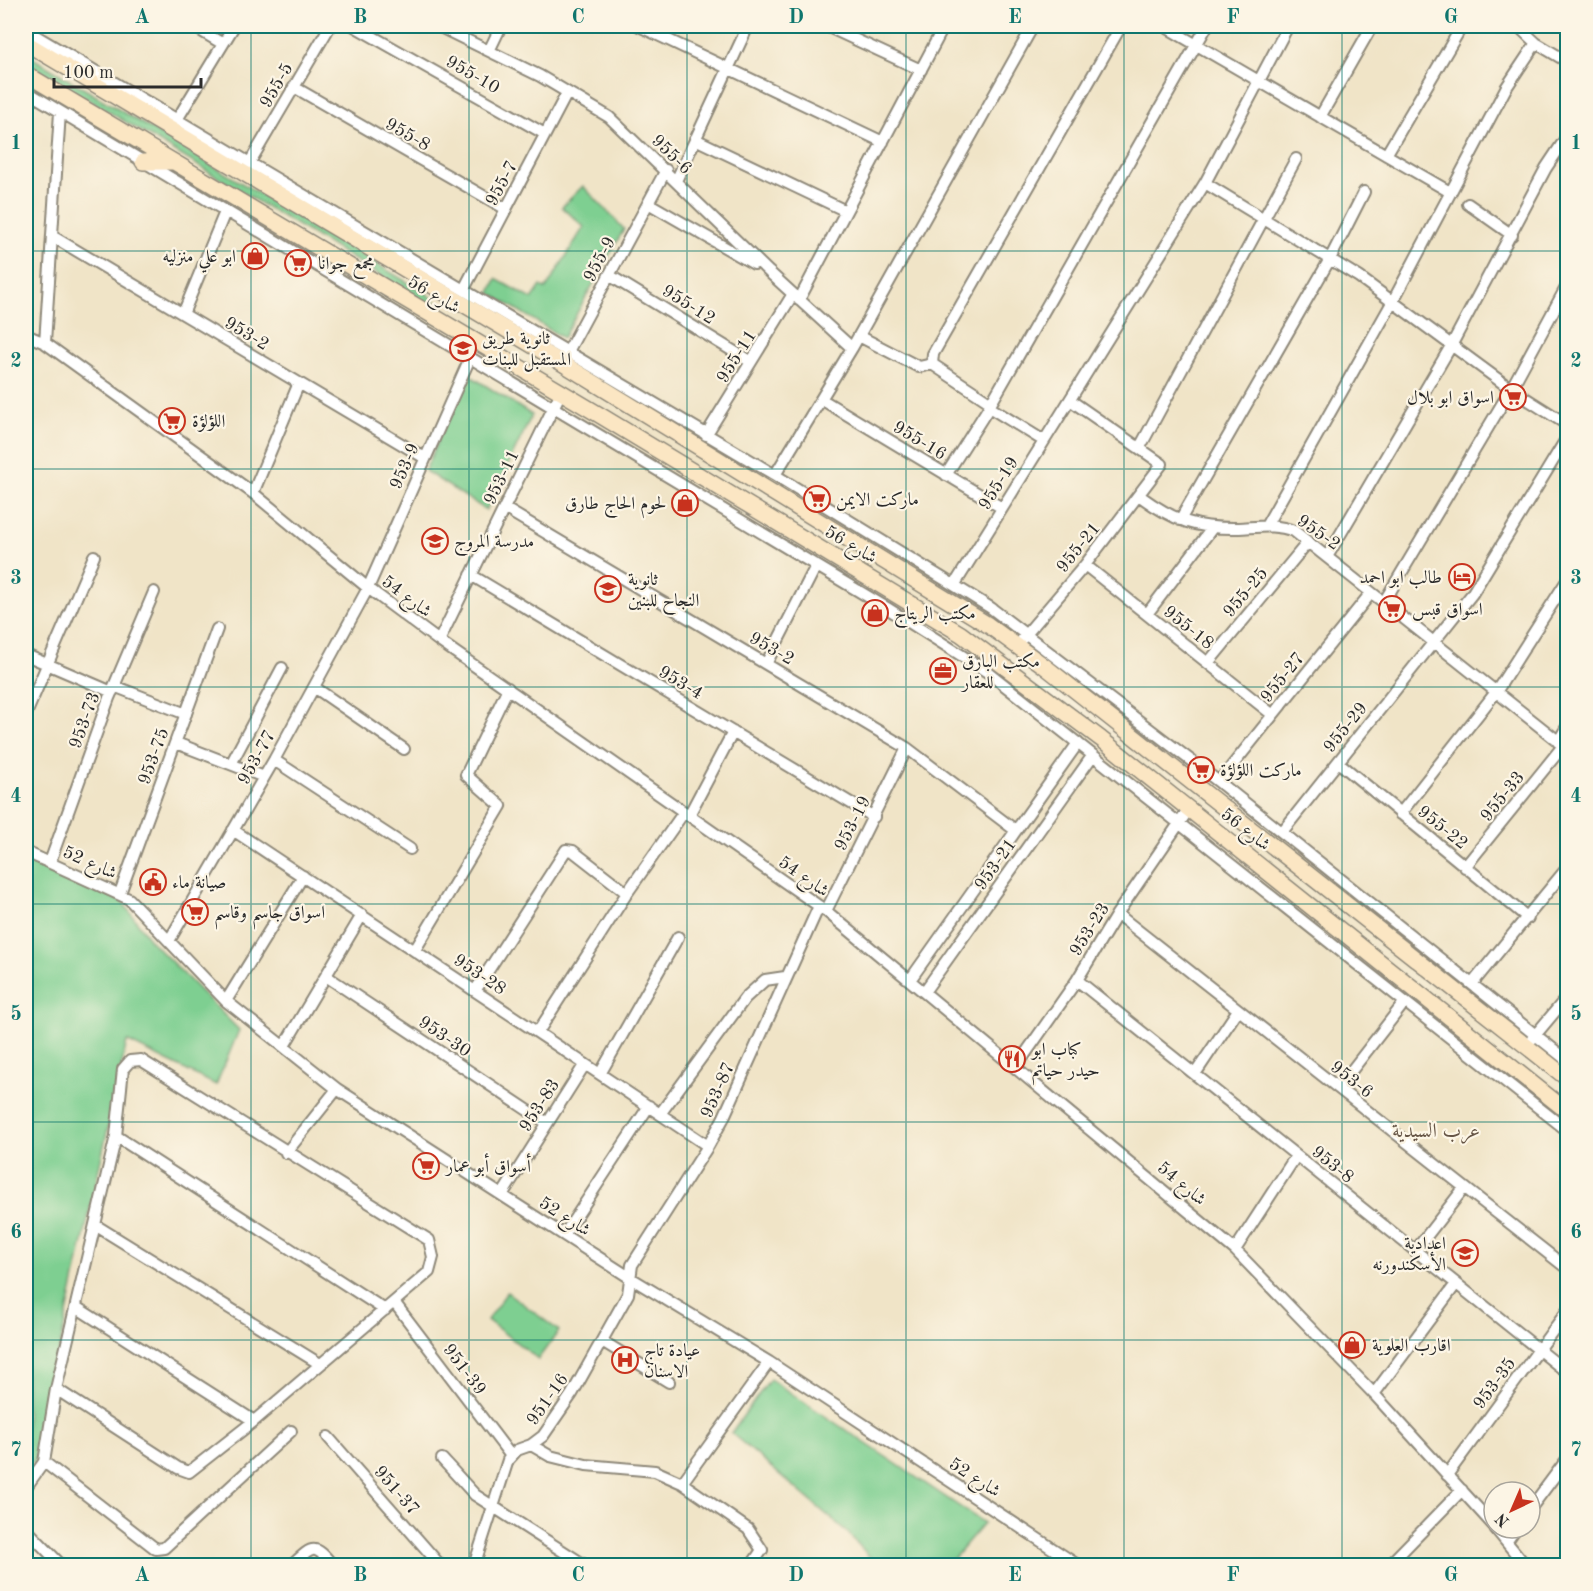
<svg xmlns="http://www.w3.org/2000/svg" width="1593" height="1591" font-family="'Old Standard TT',Amiri,serif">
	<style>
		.green { fill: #7ecf91; stroke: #547d5e; stroke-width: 1.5 }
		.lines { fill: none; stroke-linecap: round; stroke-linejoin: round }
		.street-casing { stroke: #8e8879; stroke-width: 14 }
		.secondary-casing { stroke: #8e8879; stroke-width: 18 }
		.street { stroke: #fff; stroke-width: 10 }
		.secondary { stroke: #fbe6c3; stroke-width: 15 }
		.grid { fill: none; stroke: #0f766e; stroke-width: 1.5; stroke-opacity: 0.55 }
		.labels { text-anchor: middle; stroke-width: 4.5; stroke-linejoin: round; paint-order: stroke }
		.street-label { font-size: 18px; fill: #2b2b2b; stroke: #fcf5e5 }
		.poi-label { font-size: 18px; fill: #2b2b2b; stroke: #fcf5e5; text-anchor: start }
		.neighbourhood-label { font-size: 20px; fill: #665546; stroke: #fcf5e5 }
		.neatline { fill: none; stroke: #0f766e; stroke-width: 2 }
		.grid-label { font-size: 20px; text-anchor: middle; font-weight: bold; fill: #0f766e }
	</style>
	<rect width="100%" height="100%" fill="#fcf5e5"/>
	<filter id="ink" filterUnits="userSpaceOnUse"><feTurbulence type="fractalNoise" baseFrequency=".0167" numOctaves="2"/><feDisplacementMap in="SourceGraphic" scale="12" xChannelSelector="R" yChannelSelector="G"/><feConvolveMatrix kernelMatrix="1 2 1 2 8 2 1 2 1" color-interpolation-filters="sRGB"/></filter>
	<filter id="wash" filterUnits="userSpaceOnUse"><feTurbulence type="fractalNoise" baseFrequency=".008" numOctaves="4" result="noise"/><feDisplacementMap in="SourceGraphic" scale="24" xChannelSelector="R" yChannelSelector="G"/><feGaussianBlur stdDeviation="1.35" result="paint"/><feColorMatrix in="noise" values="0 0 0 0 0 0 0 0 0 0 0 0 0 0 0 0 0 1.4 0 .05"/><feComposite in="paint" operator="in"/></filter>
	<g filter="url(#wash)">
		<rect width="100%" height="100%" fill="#f0e4c7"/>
		<path class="green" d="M26,54L427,294L436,302L429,304L423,301L26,62Z
			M583,186L624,229L563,338L490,293L496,279L532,299L541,286L546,289L584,227L562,207Z
			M466,373L532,415L486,510L425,471Z
			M26,860L122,901L150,940L239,1030L216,1085L127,1041L34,1464L26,1456Z
			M507,1292L559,1331L538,1359L487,1320Z
			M770,1379L984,1523L948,1565H877L846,1531L731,1433Z"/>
	</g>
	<g filter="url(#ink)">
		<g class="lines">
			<defs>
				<path id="street" d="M193,26L223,44
					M354,26L545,134
					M438,26L540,76L609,117L769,272L852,348
					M639,26L883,142
					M826,26L921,70
					M1164,26L1450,192
					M1518,26L1536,43L1568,62
					M26,30L775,475L991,608L1219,782L1568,1061
					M489,51L501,26
					M294,87L506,209
					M26,91L887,608L989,673L1568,1131
					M1320,117L1372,26
					M178,118L234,26
					M695,139L846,211
					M1386,155L1462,26
					M250,162L330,26
					M676,181L748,26
					M1205,183L1359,277L1511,389L1568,425
					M648,203L754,264
					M1468,204L1512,235
					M52,236L425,458
					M609,275L751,362
					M464,289L567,93
					M799,300L944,26
					M183,314L225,212
					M26,335L45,343L253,493L368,588L439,641L826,911L1235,1250L1374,1394L1494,1526
					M859,336L919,367L932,364
					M45,343L60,112
					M565,357L666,170
					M932,364L933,354L1121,26
					M932,364L991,403
					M821,399L1002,508
					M989,407L1044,441
					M706,435L793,294
					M1140,447L1296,159
					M775,475L852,348L1033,26
					M946,475L989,407L1207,26
					M253,493L299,383
					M1140,496C1174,521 1197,529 1239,528C1259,527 1275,524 1294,531L1568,749
					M504,508L907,748L1015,830
					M1180,520L1330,259L1364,192
					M1266,526L1393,301L1506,88L1536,43
					M1327,557L1451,346L1546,168L1568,135
					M1085,565L1273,715
					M471,575L874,817
					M955,584L1205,183L1288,26
					M1384,602L1511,389L1568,284
					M1147,614L1213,527
					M1023,638L1085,565L1162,464L1070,400
					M439,641L561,392
					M26,655L112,692
					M1208,663L1308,542
					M766,664L816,566
					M114,686L186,714
					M314,687L404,749
					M26,714L94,556
					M1558,742L1568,725
					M176,743L264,777
					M274,760L410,849
					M1338,762L1528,918
					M231,764L282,668
					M1219,782L1371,593
					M1400,814L1496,692L1568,579
					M689,815L733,732
					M233,830L708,1146
					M1282,832L1472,594L1568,436
					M26,852L129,899L226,1001L337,1089L629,1277L769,1362L1079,1566
					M50,862L109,698L154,592
					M1465,867L1563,746
					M120,893L217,629
					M826,911L907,748
					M1117,914L1568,1269
					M169,941L274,760L368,588L470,358
					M415,950L501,806L466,775L508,688
					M326,976L547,1123
					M910,980L1078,743
					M1077,980L1568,1373
					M1472,984L1568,867
					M475,991L566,850L573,851L627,893
					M924,992L1093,755
					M226,1001L303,876
					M538,1032L627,893L684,812
					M1532,1039L1568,996
					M284,1046L362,915
					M1016,1067L1077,980L1117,914L1189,809
					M600,1074L678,937
					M1195,1074L1238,1010
					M1338,1088L1404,1003
					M660,1114L745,998L765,980L785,977
					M116,1136L385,1310
					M286,1153L337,1089
					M502,1195L585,1064
					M95,1225L320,1364
					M564,1235L649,1106
					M1235,1250L1296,1156
					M1415,1251L1464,1188
					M394,1302L511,1456
					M76,1307L254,1421
					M602,1341L669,1382
					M1374,1394L1456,1284
					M328,1437L441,1566
					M531,1445L550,1456L586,1465L655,1471L682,1483L748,1529L762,1550L751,1566
					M442,1459L475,1495L586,1566
					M44,1462L156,1549L164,1548L291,1431
					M1447,1475L1568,1310
					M682,1483L769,1362
					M26,1487L44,1462L56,1389L116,1136L123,1069L130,1061L141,1060L429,1240L433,1257L429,1272L254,1421L189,1472L178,1468L56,1389
					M1530,1509L1568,1458
					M1495,1528L1526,1566
					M26,1529L62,1566
					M1507,1541L1516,1528
					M291,1566C312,1547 314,1542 333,1566
					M474,1566L508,1460L517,1450L531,1445L543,1436L572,1394L628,1294L632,1265L708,1146L723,1119L819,906
					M1388,1566L1462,1490"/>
				<path id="secondary" d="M26,43L562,363L988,625L1043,665L1568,1079
					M26,74L598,414L961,634L1101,739L1568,1112
					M143,162H173"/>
			</defs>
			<use href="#street" class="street-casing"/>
			<use href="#secondary" class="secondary-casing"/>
			<use href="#street" class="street"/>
			<use href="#secondary" class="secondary"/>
		</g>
	</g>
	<path class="grid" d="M251,26V1566M469,26V1566M687,26V1566M906,26V1566M1124,26V1566M1342,26V1566M26,251H1568M26,469H1568M26,687H1568M26,904H1568M26,1122H1568M26,1340H1568"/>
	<defs>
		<symbol id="shop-ring" viewBox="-11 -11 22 22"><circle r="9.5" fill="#fcf5e5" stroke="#c8321e" stroke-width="1.5"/><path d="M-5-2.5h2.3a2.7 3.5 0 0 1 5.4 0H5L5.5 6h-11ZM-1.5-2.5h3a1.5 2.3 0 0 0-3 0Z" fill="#c8321e"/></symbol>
		<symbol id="supermarket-ring" viewBox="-11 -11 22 22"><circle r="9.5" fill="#fcf5e5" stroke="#c8321e" stroke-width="1.5"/><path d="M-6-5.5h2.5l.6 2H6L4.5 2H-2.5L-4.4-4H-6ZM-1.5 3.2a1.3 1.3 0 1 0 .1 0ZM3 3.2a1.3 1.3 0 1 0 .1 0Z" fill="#c8321e"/></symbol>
		<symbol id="school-ring" viewBox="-11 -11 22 22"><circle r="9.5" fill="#fcf5e5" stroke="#c8321e" stroke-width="1.5"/><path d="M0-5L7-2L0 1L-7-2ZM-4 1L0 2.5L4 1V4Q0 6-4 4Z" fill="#c8321e"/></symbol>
		<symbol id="hotel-ring" viewBox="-11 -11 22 22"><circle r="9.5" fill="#fcf5e5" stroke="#c8321e" stroke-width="1.5"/><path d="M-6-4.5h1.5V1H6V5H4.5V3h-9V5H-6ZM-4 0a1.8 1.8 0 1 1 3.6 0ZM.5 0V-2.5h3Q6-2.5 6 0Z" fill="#c8321e"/></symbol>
		<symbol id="office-ring" viewBox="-11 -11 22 22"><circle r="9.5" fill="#fcf5e5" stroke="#c8321e" stroke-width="1.5"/><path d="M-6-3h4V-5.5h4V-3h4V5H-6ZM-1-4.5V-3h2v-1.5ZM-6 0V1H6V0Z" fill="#c8321e"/></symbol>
		<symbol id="civic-ring" viewBox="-11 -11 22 22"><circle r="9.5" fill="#fcf5e5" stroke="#c8321e" stroke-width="1.5"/><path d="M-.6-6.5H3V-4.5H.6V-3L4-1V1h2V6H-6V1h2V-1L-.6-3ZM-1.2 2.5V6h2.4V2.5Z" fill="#c8321e"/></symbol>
		<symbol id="restaurant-ring" viewBox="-11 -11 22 22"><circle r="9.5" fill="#fcf5e5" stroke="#c8321e" stroke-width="1.5"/><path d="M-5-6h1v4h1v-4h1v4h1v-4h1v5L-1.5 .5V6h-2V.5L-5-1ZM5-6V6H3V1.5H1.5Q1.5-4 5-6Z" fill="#c8321e"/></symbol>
		<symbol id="hospital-ring" viewBox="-11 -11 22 22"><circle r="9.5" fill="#fcf5e5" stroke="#c8321e" stroke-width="1.5"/><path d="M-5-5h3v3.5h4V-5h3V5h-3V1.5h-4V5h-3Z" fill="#c8321e"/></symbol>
	</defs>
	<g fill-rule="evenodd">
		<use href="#shop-ring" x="240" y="241" width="30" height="30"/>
		<use href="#supermarket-ring" x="283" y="248" width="30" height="30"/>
		<use href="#school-ring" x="448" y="333" width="30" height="30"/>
		<use href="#supermarket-ring" x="1498" y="382" width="30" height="30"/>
		<use href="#supermarket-ring" x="157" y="406" width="30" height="30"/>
		<use href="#supermarket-ring" x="802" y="484" width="30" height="30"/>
		<use href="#shop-ring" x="670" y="488" width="30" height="30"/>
		<use href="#school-ring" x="420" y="526" width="30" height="30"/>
		<use href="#hotel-ring" x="1447" y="562" width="30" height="30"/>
		<use href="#school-ring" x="593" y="574" width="30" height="30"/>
		<use href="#supermarket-ring" x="1377" y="594" width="30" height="30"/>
		<use href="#shop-ring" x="860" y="598" width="30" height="30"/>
		<use href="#office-ring" x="928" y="656" width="30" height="30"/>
		<use href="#supermarket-ring" x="1186" y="755" width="30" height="30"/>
		<use href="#civic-ring" x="138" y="867" width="30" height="30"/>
		<use href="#supermarket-ring" x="180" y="897" width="30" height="30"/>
		<use href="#restaurant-ring" x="997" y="1044" width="30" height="30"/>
		<use href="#supermarket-ring" x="411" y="1151" width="30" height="30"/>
		<use href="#school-ring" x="1450" y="1238" width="30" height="30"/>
		<use href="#shop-ring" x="1337" y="1330" width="30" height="30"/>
		<use href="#hospital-ring" x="610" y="1345" width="30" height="30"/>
	</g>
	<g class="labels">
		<g class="street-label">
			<text transform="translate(473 74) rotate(30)" y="6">955-10</text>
			<text transform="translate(276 85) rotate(-60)" y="6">955-5</text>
			<text transform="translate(408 134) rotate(30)" y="6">955-8</text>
			<text transform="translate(672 154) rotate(44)" y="6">955-6</text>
			<text transform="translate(501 183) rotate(-62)" y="6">955-7</text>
			<text transform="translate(599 259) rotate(-62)" y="6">955-9</text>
			<text transform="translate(434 294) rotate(31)" y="6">شارع 56</text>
			<text transform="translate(689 304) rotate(32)" y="6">955-12</text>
			<text transform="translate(247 333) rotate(31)" y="6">953-2</text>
			<text transform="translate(736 356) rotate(-58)" y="6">955-11</text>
			<text transform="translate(920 440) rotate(31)" y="6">955-16</text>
			<text transform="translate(404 466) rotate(-66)" y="6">953-9</text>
			<text transform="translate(501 477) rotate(-64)" y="6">953-11</text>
			<text transform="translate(998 483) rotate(-58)" y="6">955-19</text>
			<text transform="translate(1319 532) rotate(35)" y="6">955-2</text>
			<text transform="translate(851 544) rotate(31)" y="6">شارع 56</text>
			<text transform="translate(1078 547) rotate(-51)" y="6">955-21</text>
			<text transform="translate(1245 592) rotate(-50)" y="6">955-25</text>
			<text transform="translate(407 596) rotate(37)" y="6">شارع 54</text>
			<text transform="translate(1189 627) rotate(39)" y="6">955-18</text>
			<text transform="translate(772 648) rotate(30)" y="6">953-2</text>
			<text transform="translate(1282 677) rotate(-51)" y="6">955-27</text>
			<text transform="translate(681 682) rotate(31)" y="6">953-4</text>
			<text transform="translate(84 720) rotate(-70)" y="6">953-73</text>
			<text transform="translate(1345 727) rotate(-51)" y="6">955-29</text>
			<text transform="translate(153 756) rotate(-70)" y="6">953-75</text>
			<text transform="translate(256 757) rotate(-61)" y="6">953-77</text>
			<text transform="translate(1502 796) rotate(-51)" y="6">955-33</text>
			<text transform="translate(852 823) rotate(-63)" y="6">953-19</text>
			<text transform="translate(1443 827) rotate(39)" y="6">955-22</text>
			<text transform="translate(1246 829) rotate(38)" y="6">شارع 56</text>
			<text transform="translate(90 862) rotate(24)" y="6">شارع 52</text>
			<text transform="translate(995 864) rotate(-55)" y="6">953-21</text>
			<text transform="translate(804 876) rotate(35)" y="6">شارع 54</text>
			<text transform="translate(1089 929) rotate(-58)" y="6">953-23</text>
			<text transform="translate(480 974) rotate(34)" y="6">953-28</text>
			<text transform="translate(445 1036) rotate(34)" y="6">953-30</text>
			<text transform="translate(1352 1079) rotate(38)" y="6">953-6</text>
			<text transform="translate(717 1090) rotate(-66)" y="6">953-87</text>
			<text transform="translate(539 1105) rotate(-57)" y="6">953-83</text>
			<text transform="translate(1333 1164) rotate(39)" y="6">953-8</text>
			<text transform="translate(1182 1183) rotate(40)" y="6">شارع 54</text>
			<text transform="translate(565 1216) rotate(33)" y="6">شارع 52</text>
			<text transform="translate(465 1369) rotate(53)" y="6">951-39</text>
			<text transform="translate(1494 1383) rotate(-54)" y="6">953-35</text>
			<text transform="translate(547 1399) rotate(-55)" y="6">951-16</text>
			<text transform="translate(975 1477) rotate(33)" y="6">شارع 52</text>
			<text transform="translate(397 1490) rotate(49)" y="6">951-37</text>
		</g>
		<g class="poi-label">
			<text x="236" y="262" text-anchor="end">ابو علي منزليه</text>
			<text x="318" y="269">مجمع جوانا</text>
			<text x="482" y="344">ثانوية طريق<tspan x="482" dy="21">المستقبل للبنات</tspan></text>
			<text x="1494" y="403" text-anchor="end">اسواق ابو بلال</text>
			<text x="192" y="427">اللؤلؤة</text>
			<text x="836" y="505">ماركت الايمن</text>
			<text x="666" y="509" text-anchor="end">لحوم الحاج طارق</text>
			<text x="454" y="547">مدرسة المروج</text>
			<text x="1442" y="583" text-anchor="end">طالب ابو احمد</text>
			<text x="628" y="585">ثانوية<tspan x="628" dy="21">النجاح للبنين</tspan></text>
			<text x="1412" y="615">اسواق قبس</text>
			<text x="894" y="619">مكتب الريتاج</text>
			<text x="962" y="667">مكتب البارق<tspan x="962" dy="21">للعقار</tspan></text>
			<text x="1220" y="776">ماركت اللؤلؤة</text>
			<text x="172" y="888">صيانة ماء</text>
			<text x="214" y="918">اسواق جاسم وقاسم</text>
			<text x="1032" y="1055">كباب ابو<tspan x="1032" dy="21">حيدر حياتم</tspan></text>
			<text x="446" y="1172">أسواق أبو عمار</text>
			<text x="1446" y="1249" text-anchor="end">اعدادية<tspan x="1446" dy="21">الأسكندورنه</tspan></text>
			<text x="1372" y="1351">اقارب العلوية</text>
			<text x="644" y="1356">عيادة تاج<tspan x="644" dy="21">الاسنان</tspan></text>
		</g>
		<g class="neighbourhood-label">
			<text x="1436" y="1137">عرب السيدية</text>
		</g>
	</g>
	<rect width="1593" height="1591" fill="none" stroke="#fcf5e5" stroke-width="66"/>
	<g transform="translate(1512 1510) rotate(224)"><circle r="28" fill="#fcf5e5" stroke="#a8a49b" stroke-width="1.5"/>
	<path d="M0-4.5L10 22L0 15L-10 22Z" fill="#c8321e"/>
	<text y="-9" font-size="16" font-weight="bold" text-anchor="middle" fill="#2b2b2b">N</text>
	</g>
	<path d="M54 78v9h147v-9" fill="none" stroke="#2b2b2b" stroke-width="3"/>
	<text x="63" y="78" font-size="18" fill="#2b2b2b" stroke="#fcf5e5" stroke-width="4.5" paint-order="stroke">100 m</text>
	<rect x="33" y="33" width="1527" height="1525" class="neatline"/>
	<g class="grid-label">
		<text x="142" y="23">A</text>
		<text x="360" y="23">B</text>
		<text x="578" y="23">C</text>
		<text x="796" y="23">D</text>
		<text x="1015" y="23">E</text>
		<text x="1233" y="23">F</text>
		<text x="1451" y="23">G</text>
		<text x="16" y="149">1</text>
		<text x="1576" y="149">1</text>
		<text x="16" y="367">2</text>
		<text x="1576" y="367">2</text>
		<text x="16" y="584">3</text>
		<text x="1576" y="584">3</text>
		<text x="16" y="802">4</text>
		<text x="1576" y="802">4</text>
		<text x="16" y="1020">5</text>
		<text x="1576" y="1020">5</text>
		<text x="16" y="1238">6</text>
		<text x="1576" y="1238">6</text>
		<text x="16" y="1456">7</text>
		<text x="1576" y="1456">7</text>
		<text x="142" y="1581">A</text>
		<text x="360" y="1581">B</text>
		<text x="578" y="1581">C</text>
		<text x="796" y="1581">D</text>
		<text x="1015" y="1581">E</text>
		<text x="1233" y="1581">F</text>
		<text x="1451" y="1581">G</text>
	</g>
</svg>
